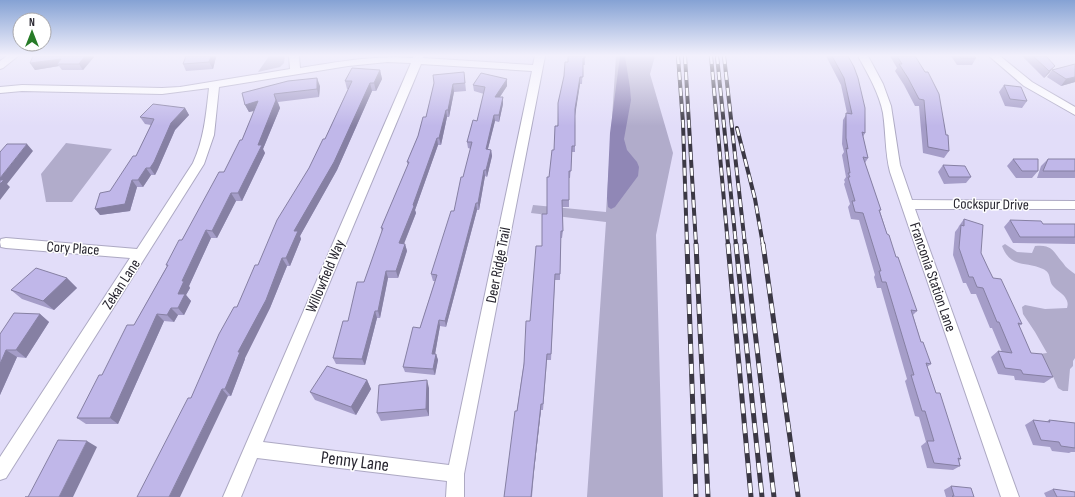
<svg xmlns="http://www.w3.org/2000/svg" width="1075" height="497" font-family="'Sofia Sans Condensed',sans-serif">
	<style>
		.green { fill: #b1accb }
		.water { fill: #9087b6 }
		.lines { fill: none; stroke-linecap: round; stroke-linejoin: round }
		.minor-casing { stroke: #ada9c3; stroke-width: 2 }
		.minor { fill: #fff; fill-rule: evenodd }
		.rail-far1-casing { stroke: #3b3844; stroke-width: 4 }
		.rail-casing { stroke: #3b3844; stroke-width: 5 }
		.rail-far1 { stroke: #fff; stroke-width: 2.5; stroke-dasharray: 8; stroke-linecap: butt }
		.rail { stroke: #fff; stroke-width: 3.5; stroke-dasharray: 10; stroke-linecap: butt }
		.wall { fill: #a59dc8 }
		.shaded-wall { fill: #8680a3 }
		.building { fill: #c0b7e9; stroke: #8680a3 }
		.labels { text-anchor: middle; stroke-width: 3; stroke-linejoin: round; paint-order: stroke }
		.street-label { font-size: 15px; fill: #27252f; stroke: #fff }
		.near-street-label { font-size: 18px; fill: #27252f; stroke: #fff }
	</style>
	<rect width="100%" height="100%" fill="#e2ddf9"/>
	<path class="green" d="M269,56H285L284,63L280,67L258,72Z
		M616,56H655L650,74L673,153L656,235L663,497H587L606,222L531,213L533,205L606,212Z
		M66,143L112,149L72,202H46L41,174Z
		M1005,244L1017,252L1032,253L1035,246C1053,244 1053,252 1063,263C1066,268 1071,271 1075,274V358L1073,361V366L1070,369L1068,391H1063L1058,388L1052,374L1041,360L1039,354L1047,353L1035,332L1023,314L1022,307L1025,305L1045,309L1067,308C1068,305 1068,302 1066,299C1064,294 1057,291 1053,286C1048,280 1052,273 1043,269C1025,261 1011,269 1002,246Z"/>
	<path class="water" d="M620,56H625L630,88L631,100L624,139L627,150L637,162L639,167L638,176L615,207L611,209L608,207L607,198L610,133Z"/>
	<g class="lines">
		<defs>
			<path id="minor" d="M7,56H18L3,68L0,69V61Z
				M289,56H299L300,68C338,62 375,55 413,58L414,56H424L423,58L533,65L535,56H545L464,474V497H446L447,481L257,458L241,497H223L411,63L387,62L348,66L219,87L214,135L204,164L6,478L0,480V457L130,258L6,248L1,247L0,242L1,239L6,238L137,249L193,163C204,139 206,115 209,88L162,94L22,91L0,93V87L22,85L162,88L180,87L290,69ZM421,64L532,71L449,465L263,442Z
				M858,56H868L883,84L891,106L900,165L912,200L1075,201V209H915L1019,497H1001L890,172C885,153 886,133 883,113C879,93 868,74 858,56Z
				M989,56H1000L1032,82L1075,107V115L1024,86Z"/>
		</defs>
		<use href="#minor" class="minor-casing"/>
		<use href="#minor" class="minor"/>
		<defs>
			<path id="rail-far1" d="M678,56L683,123L687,245
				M685,56L696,245
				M711,56L728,245
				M717,56L736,245
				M724,56L745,245
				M737,128L755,199L763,245"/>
			<path id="rail" d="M687,244L696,497
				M696,244L708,497
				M728,244L751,497
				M736,244L762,497
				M745,244L774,497
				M763,244L798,496"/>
		</defs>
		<use href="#rail-far1" class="rail-far1-casing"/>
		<use href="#rail" class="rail-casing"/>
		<use href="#rail-far1" class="rail-far1"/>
		<use href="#rail" class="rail"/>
	</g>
	<path class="wall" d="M186,56H216V57L213,69L186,71L183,64Z
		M585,56V65H583L582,84H580L575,113V152H572L570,178H569V207H562L563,231L562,238H561L560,280H555L551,360H547L543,410H541L534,472L532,497H504L530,321L542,246L547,214L549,177L554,150L567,62Z
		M826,56H848L865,133L863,137L868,158L865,163L881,210L880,211L887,234L917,311L913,315L921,342L931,364L927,367L936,393L961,459L959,461L960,466L953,470L927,468L921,446L926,442L919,417L915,416L905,381L907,379L881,288H877L874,277L875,275L859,220L851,219L848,207L850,204L844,184L845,182L844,180L846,177L842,155L844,152L842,144L843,120L847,113L841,85Z
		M890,56H915L946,135L949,151L944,158L923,153L919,106H915L904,85L895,71L897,68Z
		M951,56H974L976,58L972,65H957Z
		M1022,56H1046L1050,72L1044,78Z
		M94,57L83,70H62L59,66L35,70L30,63Z
		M1075,64V82L1061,86L1047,77L1052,70Z
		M380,70L382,79L376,91H372L337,170L300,236L301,239L290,266H287L270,308L245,358V359L231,396L191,398L258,265L309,168L325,139L348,89H347L345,81Z
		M464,72L466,91L454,92L449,117H447L441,145H438L415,210L416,213L404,244H405L407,251L398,278H388L380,318H377L365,365L336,364L333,358L364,282L382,232L381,228L408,165L407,162L426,117L434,83Z
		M507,79V86L500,97L503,104L499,122L495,121L488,149L491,150L492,156L487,177L485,176L479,210H477L446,327L440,326L435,354H436L438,360L435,375L405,372L403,367L420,328L435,281H433L431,274L454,211L471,149L468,148L467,142L477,121L484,94L474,91L473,85Z
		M1004,85L1027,101L1022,108L1005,106L999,92Z
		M320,86L319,97L278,102L280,108L263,149L265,153L242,201H236L217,238H211L189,286L190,288L186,295L191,301L184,315H178L174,322L164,321L118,424H86L77,418L102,375L134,325L167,266L166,265L224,172L242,140L254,111L249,112L245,105L242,93Z
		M185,108L189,115L175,130L158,169L155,175H151L143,187H137L130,211L100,215L110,191L136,156L151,125L145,124L140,117Z
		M1013,159L1038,171L1032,178H1016L1007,166Z
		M1048,159H1075V178H1037L1041,166Z
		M943,165L971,177L966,183L944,184L938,172Z
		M964,219L981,253L988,268L993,278L1022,324L1019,326L1031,353L1053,377L1044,383L1015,380L1014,376L998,374L991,357L998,351L1002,352L992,328H990L976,294H971L966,283H963L953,255L955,232L958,228L959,226Z
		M1010,220L1043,224H1075V244L1013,243L1004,227Z
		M67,278L77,288L54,310L22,299L11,290Z
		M40,314L49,322L26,358L17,357L0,395V334Z
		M367,380L371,389L356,415L315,400L310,392Z
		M429,388V416L381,421L377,413Z
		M1033,420L1046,422L1049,420L1075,423V452H1071L1069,453L1052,451L1050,447L1033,445L1025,425Z
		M951,486L974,497H946L944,490Z
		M1053,489L1075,497H1046L1044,493Z"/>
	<path class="shaded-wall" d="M85,56H94V57L83,70L79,64Z
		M211,56H216V57L213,69L209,62Z
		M61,59L57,64L59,66L35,70L30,63Z
		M1055,66L1050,72L1044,78L1049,71Z
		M380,70L382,79L376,91L374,83Z
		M580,77V84L575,116V109Z
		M1075,77V82L1061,86L1066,79Z
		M317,78L320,86L319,97L317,89Z
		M507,79V86L495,104V97Z
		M370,83L372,91L337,170L300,236L301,239L290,266L286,258L294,231Z
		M453,84L454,92L449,117L448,110Z
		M274,94L280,108L263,149L265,153L242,201L238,193Z
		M503,97V104L499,122V115Z
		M258,101L261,109L249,112L245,105Z
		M185,108L189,115L175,130L158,169L155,175L150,168L171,123Z
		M446,110L447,117L441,145L439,138Z
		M494,115L495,121L486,156V149Z
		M437,138L438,145L415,210L416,213L401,251L399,243Z
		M27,144L33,151L7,184L10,187L0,200V178Z
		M491,150L492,156L487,177L486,170Z
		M146,168L151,175L143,187L138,180Z
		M484,170L485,176L479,210L478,203Z
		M132,180L137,187L130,211L100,215L95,209Z
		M231,193L236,201L217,238L212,231Z
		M476,203L477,210L446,327L445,321Z
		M206,230L211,238L189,286L190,288L186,295L191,301L184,315L178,308V294L182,281Z
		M405,244L407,251L398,278L396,271Z
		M282,258L287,266L270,308L245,358V359L231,396L225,389L238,352Z
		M386,271L388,278L380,318L378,311Z
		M67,278L77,288L54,310L43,301Z
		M171,308L178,315L174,322L167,315Z
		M375,311L377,318L365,365L362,359Z
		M40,314L49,322L26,358L16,350Z
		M157,314L164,321L118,424L110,418Z
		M439,320L440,326L434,360L432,354Z
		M6,350L17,357L0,395V364Z
		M436,354L438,360L435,375L433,369Z
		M367,380L371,389L356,415L351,407Z
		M427,380L429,388V416L426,409Z
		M222,389L228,396L180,497H169Z
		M541,404V410L531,497L534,467Z
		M87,441L97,447L73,497H59Z"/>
	<path class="building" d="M33,56H85L79,64H57L61,59L30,63Z
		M186,56H211L209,62L183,64Z
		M568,56H585V58H583V77H580L575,109V146H572L571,171H569V200H562L563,231H561L560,274H555L551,354H547L543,404H541L534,467L531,497H504L515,411H517L524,364L526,321H530L536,246H542V214H547V177H549L552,150H554L555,126H558V103L564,76L565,62H568Z
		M832,56H848L854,67L858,78L865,108V133L862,132L868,158L863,157L881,210H879L887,234L889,235L896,257H898L917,311L911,310L921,342H923L931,364L926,363L936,393H940L961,459L958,458L960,466L934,463L927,441H934L925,411H922L911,375H914L886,282H882L879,271H881L863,213L855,212L852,201H855L848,177H850L848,173H850L846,148L848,149L846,138V113L852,114L844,78Z
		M897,56H915L925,72H928L939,94L946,135H948L949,151L928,147L924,100L919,99L908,78L899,64H902Z
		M959,56H974L976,58H961Z
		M1033,56H1046L1055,66L1049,71Z
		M1075,64V77L1066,79L1052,70Z
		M352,68L380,70L374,83H370L334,162L294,231H298L286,258H282L266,300L238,352H240L225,389H222L169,497H137L188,398H191L219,334L234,307H237L255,265H258L277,220L309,168L323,139H325L352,81H345Z
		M464,72L465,83L453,84L448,110H446L439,138H437L413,205L414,206L399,243L405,244L396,271H386L378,311H375L362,359L333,358L343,321H348L357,282H364L383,228H381L409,162H407L418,136L423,117H426L434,83L433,75Z
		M481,73L507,79L495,97H503L499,115H494L486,149L491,150L486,170H484L478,203H476L445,321L439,320L432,354H436L433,369L403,367L413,327L420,328L437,275L431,274L451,211H454L461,177H463L472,142H467L473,120L477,121L485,87L473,85Z
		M317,78V89L274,94L276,100L258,145H262L238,193H231L212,231L206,230L182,281H184L178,294H185L178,308H171L167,315L157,314L110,418H77L99,375H102L127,325H134L168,265H166L179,240H182L219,172H224L240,140H242L258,101L245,105L242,93L288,81Z
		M1004,85L1021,87L1027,101L1010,99Z
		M153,104L185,108L171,123L154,162L150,168H146L138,180H132L125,204L95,209L100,193L110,191L133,156H136L154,119L140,117Z
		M7,144H27L0,178V152Z
		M1013,159H1038V171H1022Z
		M1048,159H1075V171H1043Z
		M943,165L965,166L971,177H949Z
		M0,180H4L0,184Z
		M964,219L983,225L981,253L988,268L993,278L1001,279L1022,324L1018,323L1031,353L1042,354L1053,377L1023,374L1021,370L1005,368L998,351L1012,353L999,322H997L983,288L977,287L973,277H969L959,248L961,225L964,226Z
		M1010,220L1041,221L1043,224H1075V237H1020Z
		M36,268L67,278L43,301L11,290Z
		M14,313L40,314L16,350H6L0,364V334Z
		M327,366L367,380L351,407L310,392Z
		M427,380L426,409L377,413L379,385Z
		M1033,420L1050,422L1049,420L1075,423V448L1061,446L1059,442L1041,440Z
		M58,440L87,441L59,497H25H28Z
		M951,486L971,488L974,497H953L952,496H954Z
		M1053,489L1075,492V497H1057Z"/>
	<linearGradient id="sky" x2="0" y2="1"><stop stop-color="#85a2d4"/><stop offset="0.44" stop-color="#f2f0fc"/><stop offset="1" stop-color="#f2f0fc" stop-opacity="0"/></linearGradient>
	<rect width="1075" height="126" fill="url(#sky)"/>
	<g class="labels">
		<g class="street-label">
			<text transform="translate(991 204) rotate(1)" y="5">Cockspur Drive</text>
			<text transform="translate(73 248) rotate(4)" y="5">Cory Place</text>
			<text transform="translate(498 265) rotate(-79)" y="5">Deer Ridge Trail</text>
			<text transform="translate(325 276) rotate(-67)" y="5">Willowfield Way</text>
			<text transform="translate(933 277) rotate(71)" y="5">Franconia Station Lane</text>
			<text transform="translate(121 284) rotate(-57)" y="5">Zekan Lane</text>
		</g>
		<g class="near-street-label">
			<text transform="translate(355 461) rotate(7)" y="6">Penny Lane</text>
		</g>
	</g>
	<g transform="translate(32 32)"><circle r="19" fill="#ffffff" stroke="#a9a8ac"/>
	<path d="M0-3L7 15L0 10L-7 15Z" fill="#277b27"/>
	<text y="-6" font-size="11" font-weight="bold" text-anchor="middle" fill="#27252f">N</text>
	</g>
</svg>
